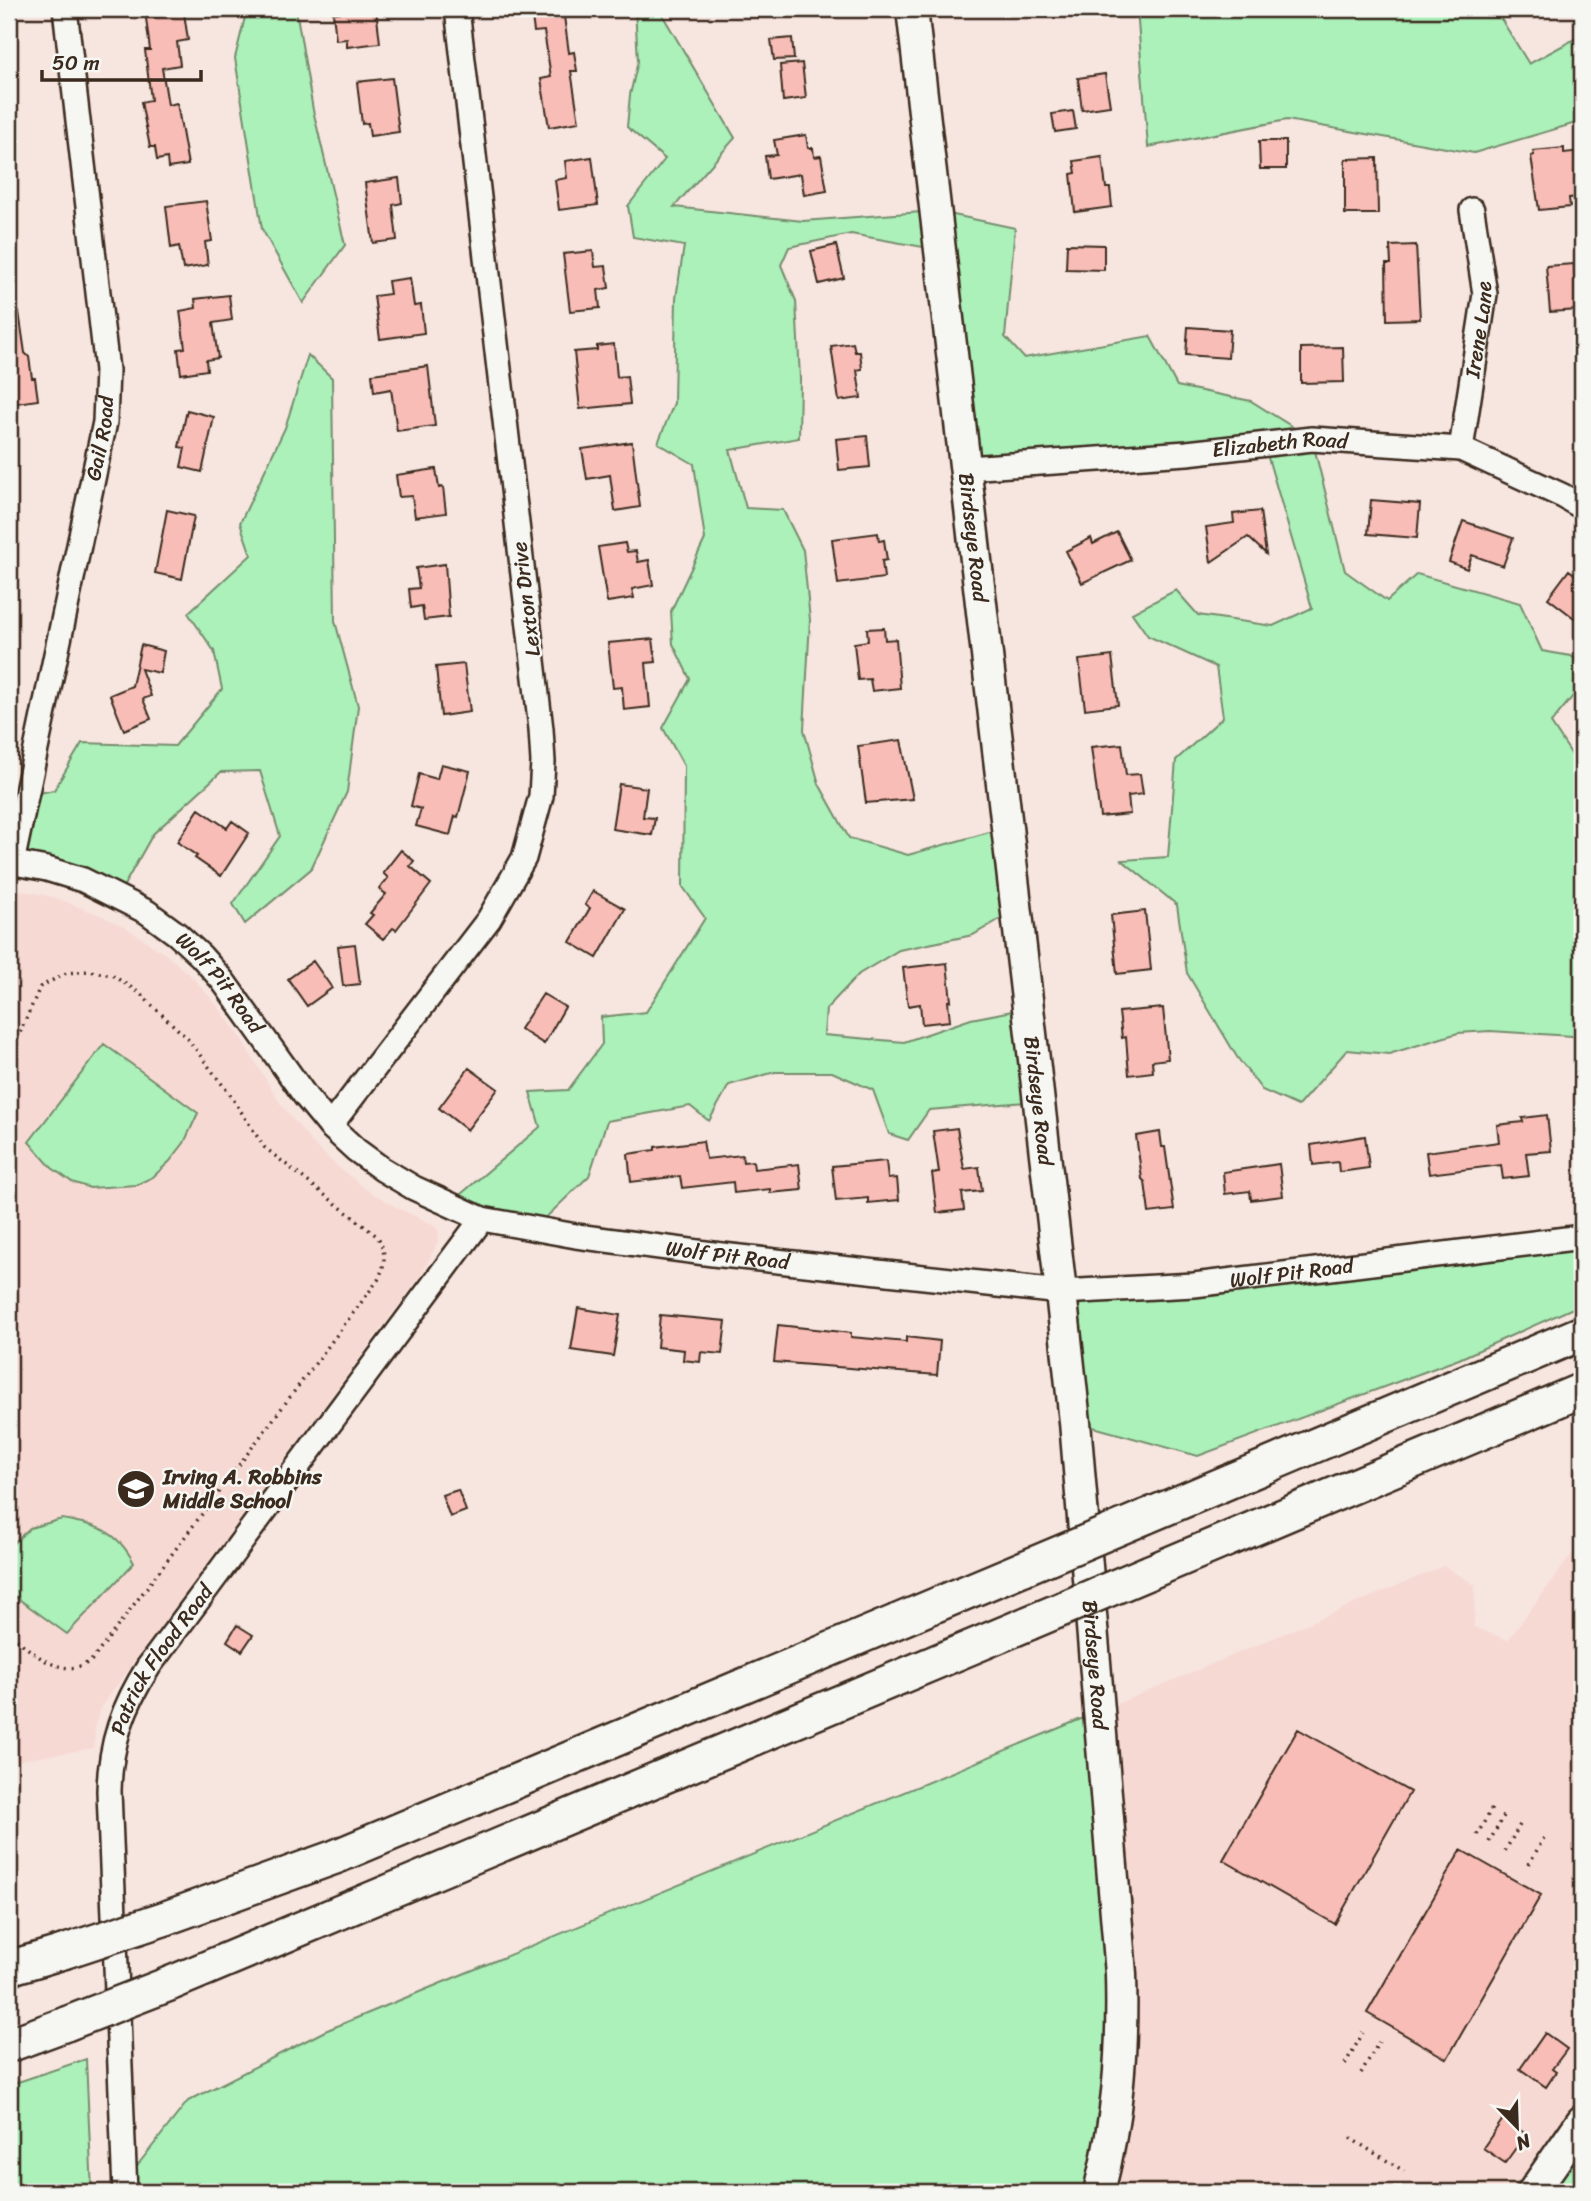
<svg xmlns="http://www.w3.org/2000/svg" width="1591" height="2201" font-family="Sriracha,sans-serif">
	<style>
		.built { fill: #f7d9d3 }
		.green { fill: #acf0ba; stroke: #748d6c; stroke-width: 2 }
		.building { fill: #f8bdb6; stroke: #3b2a1e; stroke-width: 2 }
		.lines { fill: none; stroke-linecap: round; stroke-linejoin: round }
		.minor-casing { stroke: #3b2a1e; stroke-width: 28 }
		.major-casing { stroke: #3b2a1e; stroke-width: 35 }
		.highway-casing { stroke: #3b2a1e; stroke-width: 38 }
		.path { stroke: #3b2a1e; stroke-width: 3.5; stroke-dasharray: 2 5; stroke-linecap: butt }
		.minor { stroke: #f6f6f2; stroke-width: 23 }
		.major { stroke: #f6f6f2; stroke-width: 30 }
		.highway { stroke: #f6f6f2; stroke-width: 33 }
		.highway-bridge-casing { stroke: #3b2a1e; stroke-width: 38; stroke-linecap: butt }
		.highway-bridge { stroke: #f6f6f2; stroke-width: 33 }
		.labels { text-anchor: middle; stroke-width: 5; stroke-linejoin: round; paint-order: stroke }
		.street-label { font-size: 21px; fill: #3b2a1e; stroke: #f6f6f2 }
		.poi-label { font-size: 21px; font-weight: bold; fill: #3b2a1e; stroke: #f6f6f2; text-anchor: start }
	</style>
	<rect width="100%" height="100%" fill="#f7e5e0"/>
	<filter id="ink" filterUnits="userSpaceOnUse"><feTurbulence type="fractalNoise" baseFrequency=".0143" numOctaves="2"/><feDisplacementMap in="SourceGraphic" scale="14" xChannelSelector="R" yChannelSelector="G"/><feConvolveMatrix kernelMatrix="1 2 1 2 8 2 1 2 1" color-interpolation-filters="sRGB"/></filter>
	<g filter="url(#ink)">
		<path class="built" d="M9,888L53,897L100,915L125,927L168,956L193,978L219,1008L239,1035L280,1103L313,1144L339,1168L367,1190L398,1208L433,1225L438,1230L439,1239L422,1274L103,1704L95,1724L94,1748L9,1762Z
			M1582,1541V2120L1534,2192H1099L1098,1712L1444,1566L1475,1585L1474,1627L1508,1640Z"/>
		<path class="green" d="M247,9H296L313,110L345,245L303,303L262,229L235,58Z
			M635,9H663V16L735,138L674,207L803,221L935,211L1015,228L1005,337L1024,358L1150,336L1177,386L1251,401L1312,439L1345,571L1387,601L1417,574L1520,603L1542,651L1571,656L1582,664V685L1551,723L1582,770V1040L1572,1036L1490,1031L1458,1033L1389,1054L1347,1050L1298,1106L1262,1090L1237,1057L1187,973L1177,905L1122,860L1168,857L1176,760L1223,717L1216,667L1148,636L1132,613L1176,590L1198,615L1273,626L1312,608L1264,444L966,468L940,250L851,234L789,247L781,265L796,301L800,378L799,438L730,450L746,508L783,510L803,550L810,620L804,730L819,784L849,838L908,855L1007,827L1017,909L973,935L899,950L859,974L826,1009L824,1035L904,1042L971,1019L1028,1008L1039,1101L929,1110L908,1140L889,1134L873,1090L832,1072H775L729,1085L709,1121L690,1106L607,1121L589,1176L533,1230L448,1205L540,1127L530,1092L568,1090L602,1044L601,1017L646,1012L705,918L683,887L684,766L663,728L690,679L673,644L671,611L705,539L694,464L658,443L674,403L676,298L684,246L633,237L628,206L665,159L627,127L630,95L638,61Z
			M1137,9H1495L1529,64L1582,35V124L1579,122L1474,153L1287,120L1148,147Z
			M308,355L332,378L335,621L358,706L347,792L311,869L245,924L233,904L280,836L260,771L221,772L153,834L118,896L9,862V799L54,790L82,743L175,746L222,689L214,651L188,613L251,555L240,523L285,428Z
			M104,1044L198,1113L184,1143L170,1161L153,1177L136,1185L90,1188L72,1182L52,1168L29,1142Z
			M1582,1237V1304L1459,1359L1198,1456L1075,1422L1061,1292Z
			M62,1519C97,1525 117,1530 134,1563L67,1634L9,1592V1547L30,1528Z
			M1098,1712L1121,1974L1099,2192H125V2181L188,2101L325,2031Z
			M86,2059L92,2192H9V2085Z
			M1582,2120V2192H1534Z"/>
		<path class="building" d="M376,9L380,43L347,47V39L336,40L333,13Z
			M531,9H563L569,53L574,52L577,71H571L579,122L549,127L541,79L551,77L544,31L534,32Z
			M184,13L188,40L177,42L180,65L162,68L168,105L177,103L188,165L168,168L167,158L157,160L155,147H150L141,102L151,100L145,50H150L146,18Z
			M792,38L794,59L774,60L771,40Z
			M802,63L806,98L783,101L780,65Z
			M1105,74L1110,106L1082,110L1078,78Z
			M392,78L399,132L370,136L368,123L362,124L357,82Z
			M1073,111L1076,129L1055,132L1052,114Z
			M806,135L808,148H813L814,157L821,156L827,191L804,195L801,174L768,179L765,156L777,155L774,140Z
			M1259,141H1286V169H1260Z
			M1564,148V153L1582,151V171L1576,172L1579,197L1569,198L1570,207L1539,210L1531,156L1534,155L1533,151Z
			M592,157L598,205L559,210L555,180L567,178L565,161Z
			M1102,157L1106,188H1110L1112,207L1075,212L1071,174L1076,173L1074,161Z
			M1377,158L1378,214H1345V159Z
			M399,178L402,203L393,205L397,240L373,243L365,183Z
			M206,201L212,241L205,242L208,265L183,269L179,246L171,248L166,206Z
			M1067,244L1104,245V270L1066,269Z
			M836,245L844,278L819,284L811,251Z
			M1416,245L1420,319L1387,320L1386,264H1391L1390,246Z
			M593,251L595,267L606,266L609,288L598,290L600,308L570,311L563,254Z
			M1574,264L1578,310L1550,312L1546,266Z
			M410,278L414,306L421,305L424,333L380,339L374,296L390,294L388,281Z
			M229,295L232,320L213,323L218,358L206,360L207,370L181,374L178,349L185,348L180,311L196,308L195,299Z
			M19,312L25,353L29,357L32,378H35L38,400L9,404V313Z
			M1188,327L1230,330L1228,358L1186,355Z
			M853,343L855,352H860L862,369L857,370L861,398L839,401L831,346Z
			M614,344L617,377L627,376L630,404L580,409L574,352L597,350V346Z
			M1343,347L1344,382L1301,383V348Z
			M428,366L435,426L397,431L391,389L374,392L372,374Z
			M187,410L214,417L202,472L181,467L185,448L179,447Z
			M867,436L870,467L839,470L836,439Z
			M632,442L640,507L615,511L610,475L587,479L582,449Z
			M436,469L439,488L443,487L446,513L415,517L412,496L399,497L396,475Z
			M1371,500L1420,504L1417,538L1368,534Z
			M167,510L194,516L182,579L155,573Z
			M1260,511L1266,554L1248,537L1211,562L1206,527L1234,523L1233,514Z
			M1463,521L1513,538L1503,566L1472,555L1467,569L1449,562Z
			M1117,532L1131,560L1082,583L1066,551L1091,538L1093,544Z
			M878,533L879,541L884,540L887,560L882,561L884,578L838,584L832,539Z
			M625,543L627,552L636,551L638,562L649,560L653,585L632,589L634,598L607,602L598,547Z
			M445,564L449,617L424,620L422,606L411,608L409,589L419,588L416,568Z
			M1569,570L1582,580V624L1548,598Z
			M884,628L885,640L896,639L900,688L872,691L870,679L858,680L854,643L868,641L867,629Z
			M653,639L656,662L646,663L650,707L624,710L622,687L613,688L608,643Z
			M141,645L164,651L160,673L141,669L151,696L143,699L151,719L124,730L110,695L132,686Z
			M1112,656L1118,705L1085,709L1079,660Z
			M464,664L470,712L441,716L436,667Z
			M901,740L913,799L866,803L858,746Z
			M1122,744L1126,775L1140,774L1143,794L1128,796L1130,814L1100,817L1091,747Z
			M441,764L470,771L458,817L455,816L450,835L416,826L421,809L411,806L419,774L437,779Z
			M619,784L647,788L643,817L655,818L652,835L612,829Z
			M199,809L227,828L232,821L249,833L221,876L195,858L197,856L177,842Z
			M401,850L414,861L410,866L431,884L396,930L393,928L383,939L365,924L373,915L370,913L386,894L379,889L388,878L383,873Z
			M593,891L625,909L597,958L570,942L590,908L585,905Z
			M1145,911L1151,970L1117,974L1111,915Z
			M355,944L360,984L343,986L338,946Z
			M313,961L332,988L307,1006L288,979Z
			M947,963L951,1001H948L950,1021L922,1024L920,1004L908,1006L903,968Z
			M543,994L565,1007L544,1044L520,1029Z
			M1163,1008L1168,1059L1152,1061L1153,1072L1129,1075L1126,1037L1122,1038L1119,1012Z
			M469,1068L498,1089L467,1130L439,1108Z
			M1547,1115L1551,1151L1526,1153L1529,1176L1503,1179L1501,1165L1429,1174L1426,1152L1499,1142L1497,1125L1523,1122L1522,1118Z
			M957,1128L964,1169L979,1167L982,1191L962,1193L964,1210L937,1213L932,1173L939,1172L933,1131Z
			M1160,1132L1162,1147H1165L1174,1210L1149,1213L1145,1182L1142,1179L1136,1136Z
			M1365,1136L1369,1168L1339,1172L1338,1162L1313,1165L1311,1145Z
			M703,1141L706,1159L742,1155L743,1162L753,1161L754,1169L799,1164L802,1190L770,1193V1189L734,1193L733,1182L682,1188L680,1176L631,1182L628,1154L655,1150V1147Z
			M886,1161L888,1179L897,1178L899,1200L868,1203V1198L836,1201L832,1166Z
			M1279,1164L1283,1196L1251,1200L1250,1191L1225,1194L1223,1172Z
			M578,1308L620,1315L613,1356L571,1350Z
			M660,1315L726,1321L722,1354L701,1352L700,1362L683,1360L684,1350L657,1347Z
			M778,1325L851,1333V1337L906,1342V1337L940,1341L937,1375L774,1362Z
			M458,1490L466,1511L450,1517L442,1495Z
			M237,1625L253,1635L242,1651L227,1641Z
			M1298,1729L1410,1792L1335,1924L1223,1860Z
			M1461,1850L1541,1895L1447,2059L1367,2013Z
			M1545,2033L1567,2049L1552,2069L1556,2072L1546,2087L1520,2069Z
			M1503,2119L1526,2134L1505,2163L1483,2148Z"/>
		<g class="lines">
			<defs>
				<g id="minor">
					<path id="s1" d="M1461,449L1485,294L1472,210"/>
					<path id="s2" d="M966,468L1187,453L1312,439L1461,449L1563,496L1582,507"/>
					<path id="s3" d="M9,862L47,869L83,880L147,912L177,934L201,956L223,981L306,1097L330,1126L356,1150L382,1169L414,1188L482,1219L576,1236L713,1254L1061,1292L1194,1285L1582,1237"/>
					<path id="s4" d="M12,863L105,422L107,370L65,9"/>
					<path d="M330,1126L489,919L524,858L541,796L543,762L541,729L457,9"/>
					<path id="s5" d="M125,2192L109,1791C110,1744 123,1706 149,1666L482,1219"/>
				</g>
				<g id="major">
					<path id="s6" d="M912,9L1061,1292L1075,1422L1121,1974C1123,2052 1118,2117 1099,2192"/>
					<path d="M1533,2192L1582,2121"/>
				</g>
				<path id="highway" d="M1145,1517L1582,1333
					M1150,1572L1582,1390
					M166,1918L335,1857L1024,1568
					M9,1968L63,1952
					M169,1984L1029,1623
					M9,2045L66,2024"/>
			</defs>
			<use href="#minor" class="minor-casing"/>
			<use href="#major" class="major-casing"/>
			<use href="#highway" class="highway-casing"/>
			<path class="path" d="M9,1058L40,987L66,973L89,971L112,975L138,992L187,1038L231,1096L264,1147L378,1237C386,1253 386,1263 378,1280L93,1659C63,1683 32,1652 9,1633
				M1477,1835L1493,1806
				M1489,1842L1505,1814
				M1505,1851L1521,1823
				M1529,1864L1545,1836
				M1345,2064L1363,2033
				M1361,2073L1379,2042
				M1350,2138L1404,2171"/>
			<use href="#minor" class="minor"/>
			<use href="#major" class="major"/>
			<use href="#highway" class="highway"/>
			<defs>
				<path id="highway-bridge" d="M1024,1568L1145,1517
					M1029,1623L1150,1572
					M63,1952L166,1918
					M66,2024L169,1984"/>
			</defs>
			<use href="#highway-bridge" class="highway-bridge-casing"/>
			<use href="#highway-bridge" class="highway-bridge"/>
		</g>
	</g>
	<defs>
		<symbol id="school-disc" viewBox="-11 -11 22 22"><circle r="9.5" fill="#3b2a1e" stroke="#f6f6f2"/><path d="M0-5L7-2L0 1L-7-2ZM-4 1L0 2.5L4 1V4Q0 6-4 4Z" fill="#fff"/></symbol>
	</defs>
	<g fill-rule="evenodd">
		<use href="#school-disc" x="114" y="1467" width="44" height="44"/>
	</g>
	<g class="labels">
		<g class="street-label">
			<text dy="7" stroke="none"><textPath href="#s1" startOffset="121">Irene Lane</textPath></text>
			<text dy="7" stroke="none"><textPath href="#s4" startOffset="434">Gail Road</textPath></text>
			<text dy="7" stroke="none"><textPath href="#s2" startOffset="315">Elizabeth Road</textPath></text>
			<text dy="7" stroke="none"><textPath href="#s6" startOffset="532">Birdseye Road</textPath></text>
			<text transform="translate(526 599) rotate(-97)" y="7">Lexton Drive</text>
			<text dy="7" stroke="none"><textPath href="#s3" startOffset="250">Wolf Pit Road</textPath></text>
			<text dy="7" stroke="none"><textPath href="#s6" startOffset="1099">Birdseye Road</textPath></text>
			<text dy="7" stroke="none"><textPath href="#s3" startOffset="859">Wolf Pit Road</textPath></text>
			<text dy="7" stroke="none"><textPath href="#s3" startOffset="1426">Wolf Pit Road</textPath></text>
			<text dy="7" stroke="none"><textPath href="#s5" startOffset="546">Patrick Flood Road</textPath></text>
			<text dy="7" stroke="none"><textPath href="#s6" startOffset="1666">Birdseye Road</textPath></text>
		</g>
		<g class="poi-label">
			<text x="163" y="1484">Irving A. Robbins<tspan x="163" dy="24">Middle School</tspan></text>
		</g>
	</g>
	<rect width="1591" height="2201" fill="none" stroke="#f6f6f2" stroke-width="35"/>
	<rect x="18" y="18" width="1556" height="2166" fill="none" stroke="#3b2a1e" stroke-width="2.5" filter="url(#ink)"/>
	<g transform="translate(1517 2127) rotate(157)" stroke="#f6f6f2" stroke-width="5" paint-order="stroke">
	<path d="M0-5L12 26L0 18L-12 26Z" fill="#3b2a1e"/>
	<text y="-10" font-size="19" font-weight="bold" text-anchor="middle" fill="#3b2a1e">N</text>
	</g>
	<path d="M42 70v10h159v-10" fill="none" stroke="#3b2a1e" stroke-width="3.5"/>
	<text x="52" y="70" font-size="21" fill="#3b2a1e" stroke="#f6f6f2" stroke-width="5" paint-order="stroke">50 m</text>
</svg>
